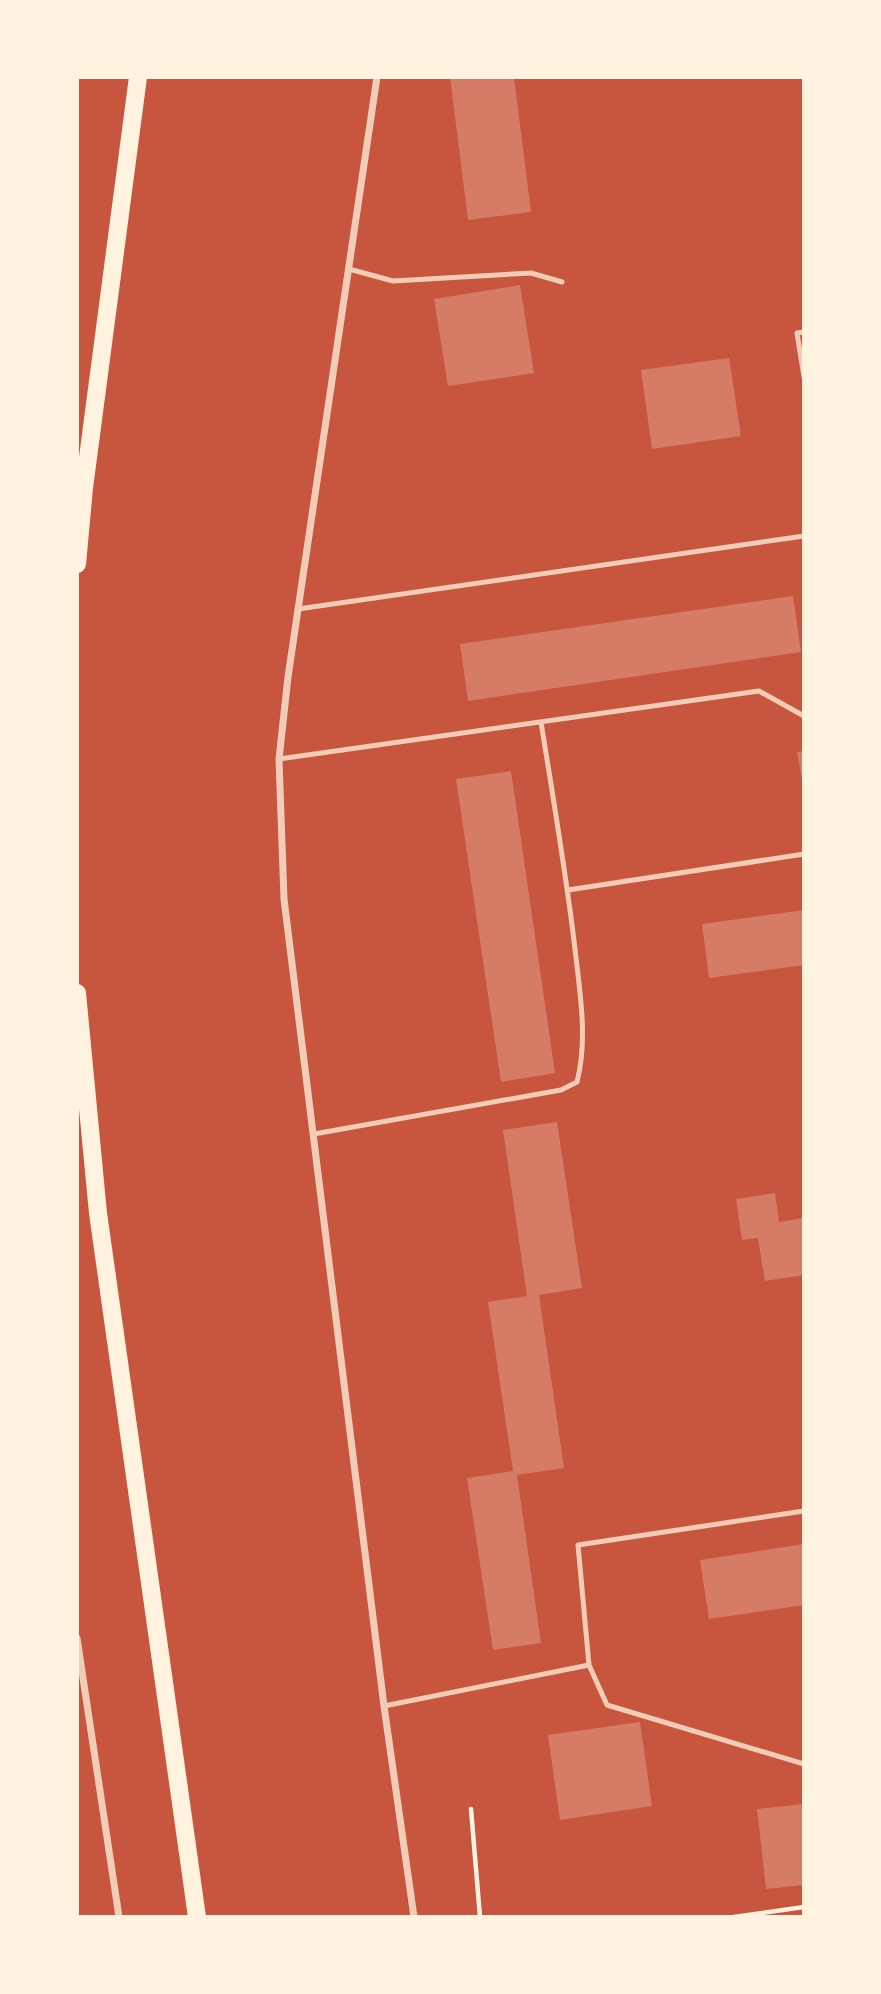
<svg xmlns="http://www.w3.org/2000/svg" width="881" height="1994" font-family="'Source Serif 4',serif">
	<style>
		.building { fill: #d67c66 }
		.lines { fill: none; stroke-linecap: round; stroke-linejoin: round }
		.path { stroke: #fff3e0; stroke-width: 4.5 }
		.service { stroke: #f1ccb7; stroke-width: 5 }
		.minor { stroke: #f1ccb7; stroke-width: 7 }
		.primary { stroke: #fff3e0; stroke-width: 18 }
	</style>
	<rect width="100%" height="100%" fill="#c8553d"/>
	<path class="building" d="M450,77H514L531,212L468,220Z
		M520,285L534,373L448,386L434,299Z
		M729,358L741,436L652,449L641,370Z
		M793,596L801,652L468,701L460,644Z
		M804,751V784L803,785L797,752Z
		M511,771L555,1073L501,1082L456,779Z
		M804,910V965L709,978L702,924Z
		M557,1122L582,1288L539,1295L564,1468L517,1475L541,1643L493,1650L467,1478L513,1471L488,1302L527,1296L503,1130Z
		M775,1193L779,1222L804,1218V1275L765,1281L758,1238L742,1240L736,1199Z
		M804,1544V1605L709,1619L700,1560Z
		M640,1722L652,1806L560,1820L548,1735Z
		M804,1804V1885L766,1889L757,1809Z"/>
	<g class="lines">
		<path class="path" d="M471,1809L480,1917
			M734,1917L804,1907"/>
		<path class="service" d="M349,269L393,281L531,273L562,282
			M804,332L797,333L804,377
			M298,609L804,536
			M279,759L759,691L804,716
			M568,890L804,854
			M314,1134L561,1090L577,1082C588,1039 580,993 575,949C566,873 553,797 541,722
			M804,1511L578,1545L589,1665L607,1705L804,1764
			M384,1706L589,1665"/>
		<path class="minor" d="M377,77L288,677L279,759L284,899L384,1706L414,1917
			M77,1638L119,1917"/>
		<path class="primary" d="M77,564L84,488L138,77
			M77,993L98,1213L197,1917"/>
	</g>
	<rect width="881" height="1994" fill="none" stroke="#fff3e0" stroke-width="158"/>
</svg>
